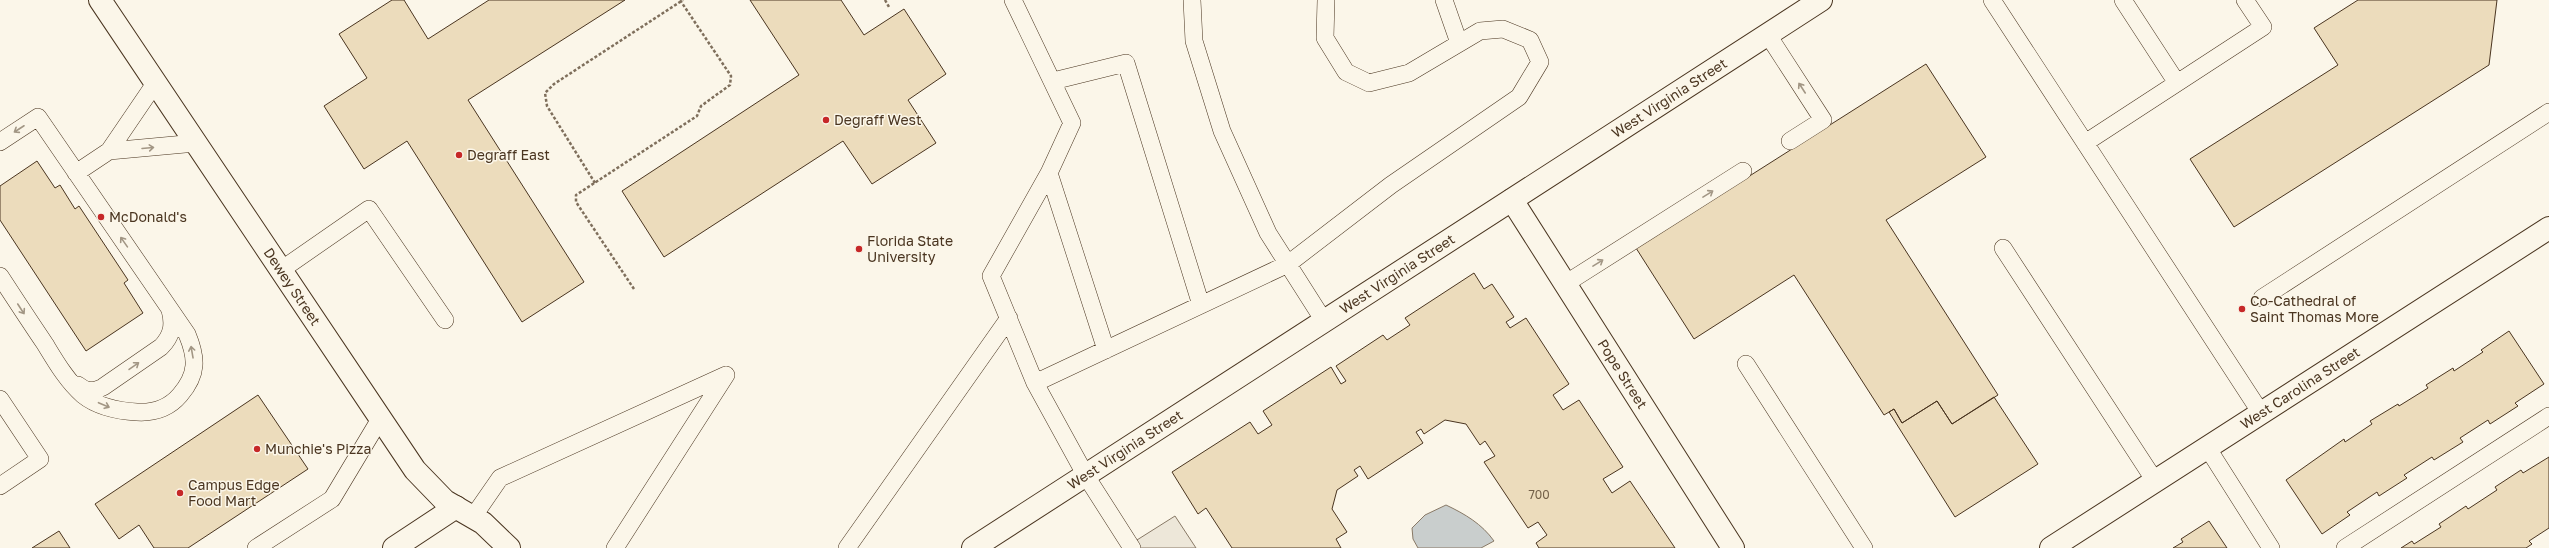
<svg xmlns="http://www.w3.org/2000/svg" width="2549" height="548" font-family="'Golos Text',sans-serif">
	<style>
		.parking { fill: #ede7d9; stroke: #887966 }
		.water { fill: #c9cecd; stroke: #887966 }
		.building { fill: #ecdcbc; stroke: #4a3520 }
		.lines { fill: none; stroke-linecap: round; stroke-linejoin: round }
		.lane-casing { stroke: #4a3520; stroke-width: 18 }
		.street-casing { stroke: #4a3520; stroke-width: 24 }
		.path { stroke: #7f6f5c; stroke-width: 2.5; stroke-dasharray: 3 2; stroke-linecap: butt }
		.lane { stroke: #fbf6e9; stroke-width: 17 }
		.street { stroke: #fbf6e9; stroke-width: 22 }
		.oneway { stroke: #a29684 }
		.poi-dot { fill: #c62828; stroke: #fbf6e9; stroke-width: 1.5 }
		.labels { text-anchor: middle; stroke-width: 3; stroke-linejoin: round; paint-order: stroke }
		.number-label { font-size: 12px; fill: #725f47 }
		.street-label { font-size: 14px; fill: #4a3520; stroke: #fbf6e9 }
		.poi-label { font-size: 14px; fill: #4a3520; stroke: #fbf6e9; text-anchor: start }
	</style>
	<rect width="100%" height="100%" fill="#fbf6e9"/>
	<path class="parking" d="M1175,516L1196,548H1132L1129,545Z"/>
	<path class="water" d="M1446,505C1465,514 1482,524 1494,541L1481,548H1418L1413,539L1412,528L1425,515Z"/>
	<path class="building" d="M392,0H404L428,39L489,0H625L468,100L584,282L522,322L407,141L364,169L324,106L367,78L339,34Z
		M750,0H841L864,35L904,9L946,74L908,100L936,143L872,184L843,141L664,257L622,191L799,75Z
		M2358,0H2497L2489,65L2234,227L2190,159L2338,65L2314,28Z
		M1926,64L1986,157L1886,220L1998,395L1952,424L1937,401L1902,423L1894,409L1884,415L1794,275L1694,339L1636,248Z
		M37,161L55,188L60,185L75,209L79,206L128,280L124,283L143,313L86,351L0,220V186Z
		M1474,273L1484,289L1492,284L1514,317L1506,322L1510,328L1526,318L1569,384L1553,395L1563,410L1579,400L1623,467L1603,479L1612,493L1630,481L1675,548H1539L1536,543L1547,535L1538,522L1528,528L1484,462L1495,456L1485,441L1480,445L1466,424L1445,420L1424,434L1421,429L1416,432L1423,443L1368,479L1360,466L1354,470L1358,476L1337,490L1332,509L1347,532L1336,539L1341,548H1232L1206,508L1198,514L1172,472L1250,422L1258,434L1272,425L1263,411L1331,367L1341,384L1346,381L1336,366L1383,335L1387,340L1410,325L1405,318Z
		M2509,331L2544,384L2515,403L2518,406L2490,424L2488,420L2460,438L2463,442L2434,460L2432,457L2404,475L2407,478L2379,496L2377,492L2347,512L2350,515L2322,534L2286,480L2344,439L2345,442L2372,424L2370,421L2398,404L2399,406L2428,388L2426,385L2453,368L2454,371L2483,352L2481,350Z
		M258,395L308,469L188,548H154L139,525L119,539L95,504Z
		M1994,397L2038,464L1955,517L1889,412L1894,409L1902,423L1937,401L1952,424Z
		M2549,457V528L2529,541L2532,544L2526,548H2401L2412,541L2414,544L2441,527L2439,524L2466,506L2468,509L2497,490L2495,487L2521,470L2523,473Z
		M2209,521L2227,548H2173L2183,542L2181,539Z
		M59,531L70,548H32Z"/>
	<g class="lines">
		<defs>
			<path id="lane" d="M1013,0L1072,123L1049,173L991,276L1035,383L1086,476L1132,548
				M1192,0L1194,41L1222,131L1268,233L1324,321
				M1444,0L1459,43
				M1992,0L2261,413
				M2123,0L2177,83
				M1768,35L1823,120L1790,141
				M1053,81L1126,63L1201,305
				M0,142L38,117L187,334C197,358 198,374 180,395C169,408 154,413 137,412C119,411 98,407 83,395C67,381 56,362 45,344C30,322 15,299 0,276
				M2085,143L2263,27L2245,0
				M109,151L196,143
				M76,173L109,151L156,82
				M1049,173L1106,350
				M2003,248L2155,481
				M281,270L369,209L445,320
				M1565,284L1743,171
				M2262,298L2549,112
				M1746,364L1864,548
				M1035,383L1288,264L1391,185L1519,97L1540,62L1530,40L1503,29L1480,31L1409,73L1369,83L1346,72L1325,38L1326,0
				M78,385C87,392 93,392 103,387L161,347C172,336 174,325 170,310
				M0,399L40,459L0,486
				M2207,447L2271,548
				M473,517L500,478L726,375
				M256,548L332,499L380,419
				M615,548L726,375
				M847,548L1009,318
				M2345,548L2549,416"/>
			<g id="street">
				<path id="s1" d="M100,0L415,470L445,501L483,523L509,548"/>
				<path id="s2" d="M1512,200L1733,548"/>
				<path d="M394,548L456,507"/>
				<path id="s3" d="M973,548L1821,0"/>
				<path id="s4" d="M2051,548L2549,228"/>
			</g>
		</defs>
		<use href="#lane" class="lane-casing"/>
		<use href="#street" class="street-casing"/>
		<path class="path" d="M885,0L889,7
			M595,183L547,106L545,93L554,84L683,0
			M634,289L576,202V195L697,116L701,106L730,85L731,76L680,0"/>
		<use href="#lane" class="lane"/>
		<use href="#street" class="street"/>
	</g>
	<defs><path id="oneway-shaft" d="M-6 0H5M1.5-3L5.5 0L1.5 3" fill="none" stroke-width="1.6" stroke-linecap="round" stroke-linejoin="round"/></defs>
	<g class="oneway">
		<use href="#oneway-shaft" transform="translate(1802 88) rotate(-123)"/>
		<use href="#oneway-shaft" transform="translate(19 129) rotate(147)"/>
		<use href="#oneway-shaft" transform="translate(148 148) rotate(-5)"/>
		<use href="#oneway-shaft" transform="translate(1708 194) rotate(-32)"/>
		<use href="#oneway-shaft" transform="translate(124 242) rotate(-125)"/>
		<use href="#oneway-shaft" transform="translate(1598 263) rotate(-32)"/>
		<use href="#oneway-shaft" transform="translate(21 309) rotate(57)"/>
		<use href="#oneway-shaft" transform="translate(192 352) rotate(-100)"/>
		<use href="#oneway-shaft" transform="translate(134 366) rotate(-35)"/>
		<use href="#oneway-shaft" transform="translate(104 405) rotate(23)"/>
	</g>
	<g class="poi-dot">
		<circle cx="826" cy="120" r="4"/>
		<circle cx="459" cy="155" r="4"/>
		<circle cx="101" cy="217" r="4"/>
		<circle cx="859" cy="249" r="4"/>
		<circle cx="2242" cy="309" r="4"/>
		<circle cx="257" cy="449" r="4"/>
		<circle cx="180" cy="493" r="4"/>
	</g>
	<g class="labels">
		<g class="number-label">
			<text x="1539" y="499">700</text>
		</g>
		<g class="street-label">
			<text dy="5" stroke="none"><textPath href="#s3" startOffset="829">West Virginia Street</textPath></text>
			<text dy="5" stroke="none"><textPath href="#s3" startOffset="505">West Virginia Street</textPath></text>
			<text dy="5" stroke="none"><textPath href="#s1" startOffset="345">Dewey Street</textPath></text>
			<text dy="5" stroke="none"><textPath href="#s2" startOffset="206">Pope Street</textPath></text>
			<text dy="5" stroke="none"><textPath href="#s4" startOffset="296">West Carolina Street</textPath></text>
			<text dy="5" stroke="none"><textPath href="#s3" startOffset="181">West Virginia Street</textPath></text>
		</g>
		<g class="poi-label">
			<text x="834" y="125">Degraff West</text>
			<text x="467" y="160">Degraff East</text>
			<text x="109" y="222">McDonald's</text>
			<text x="867" y="246">Florida State<tspan x="867" dy="16">University</tspan></text>
			<text x="2250" y="306">Co-Cathedral of<tspan x="2250" dy="16">Saint Thomas More</tspan></text>
			<text x="265" y="454">Munchie's Pizza</text>
			<text x="188" y="490">Campus Edge<tspan x="188" dy="16">Food Mart</tspan></text>
		</g>
	</g>
</svg>
